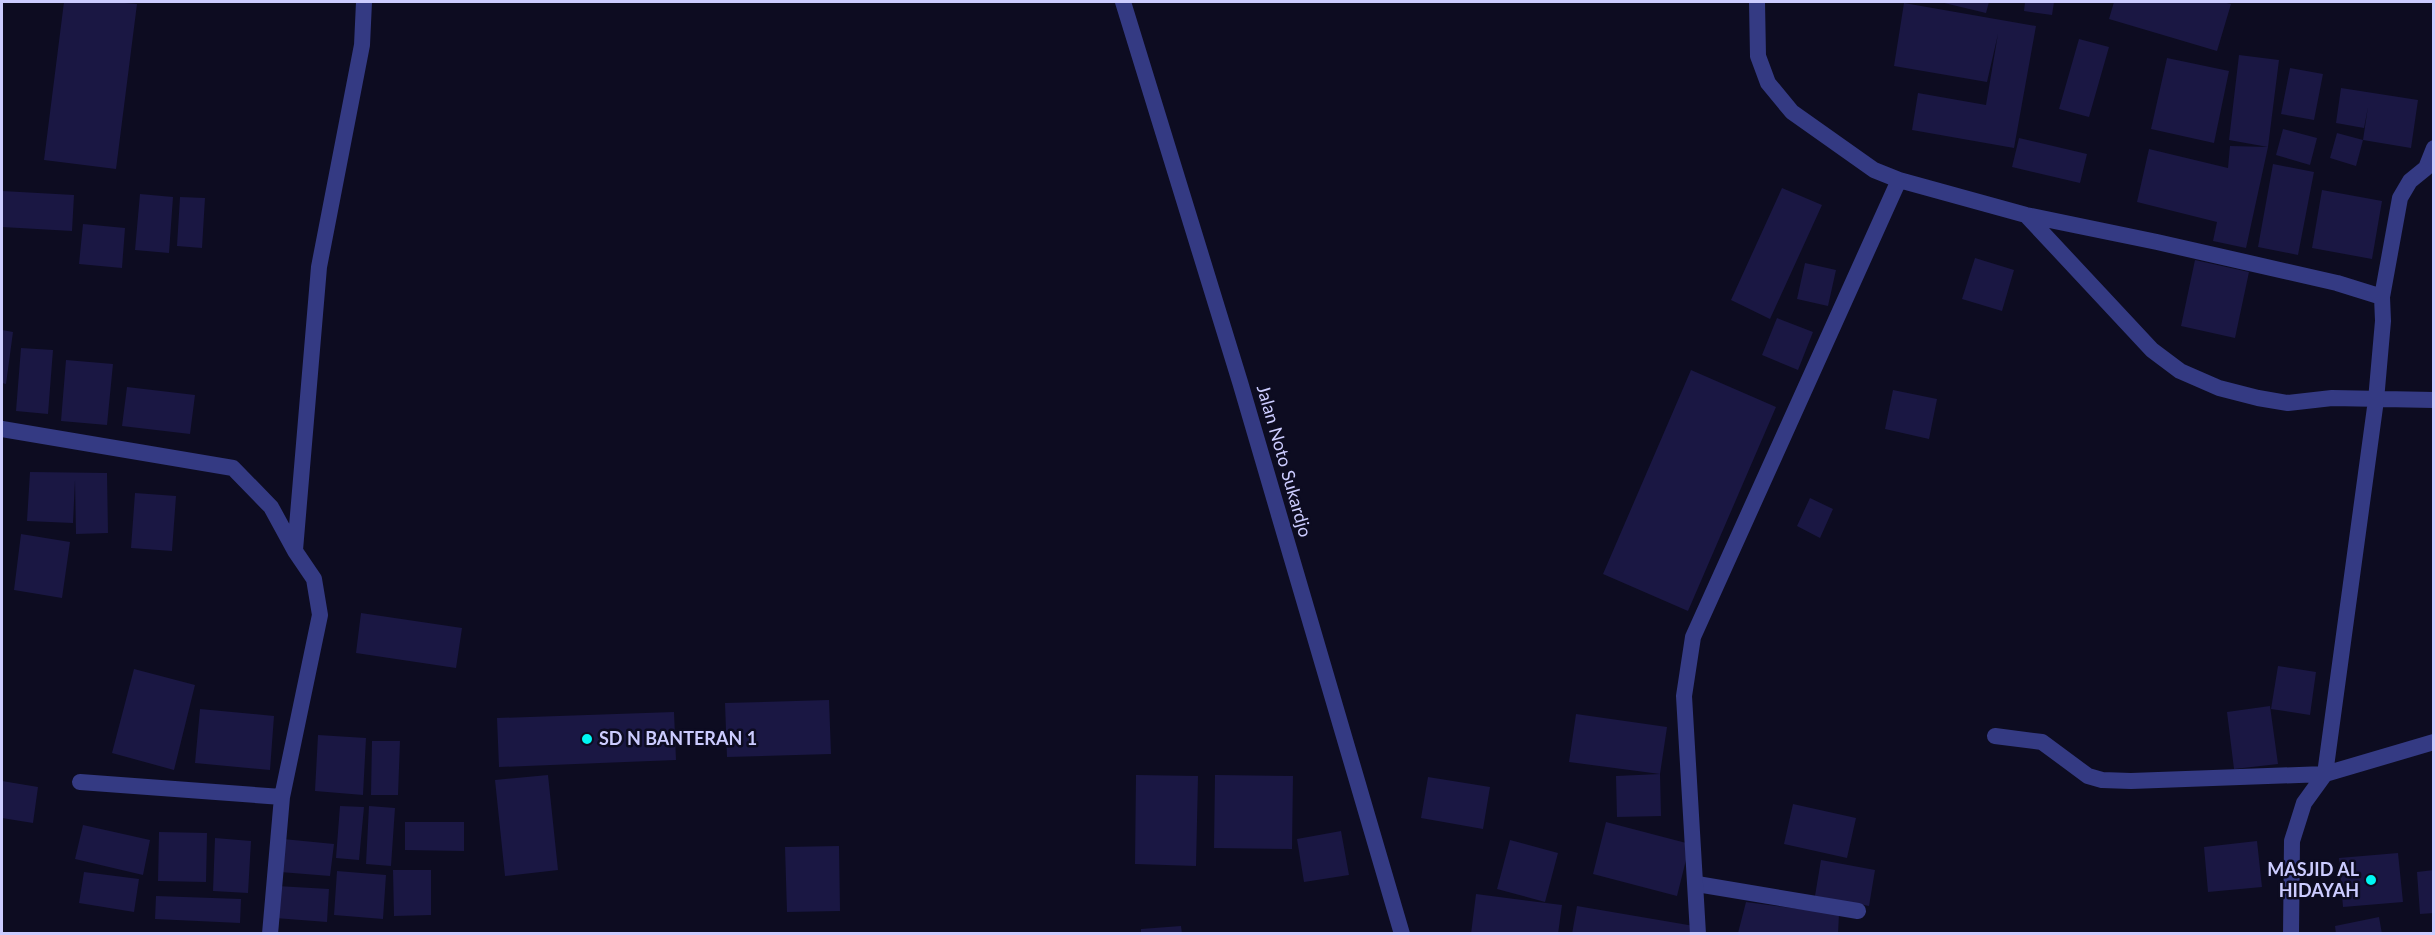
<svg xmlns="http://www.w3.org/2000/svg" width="2435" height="935" font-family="Lato,sans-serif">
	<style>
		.building { fill: #1a1743 }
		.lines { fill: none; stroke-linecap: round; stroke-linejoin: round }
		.service { stroke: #343a83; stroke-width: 16 }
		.minor { stroke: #343a83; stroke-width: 16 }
		.poi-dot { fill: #00f7f3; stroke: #0d0c21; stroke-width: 2 }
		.labels { text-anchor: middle; stroke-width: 5; stroke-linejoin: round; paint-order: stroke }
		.street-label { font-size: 18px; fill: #ccf; stroke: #0d0c21 }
		.poi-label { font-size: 18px; font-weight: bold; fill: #ccf; stroke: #0d0c21; text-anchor: start }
	</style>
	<rect width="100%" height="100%" fill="#0d0c21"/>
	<path class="building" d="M64,2H113L137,4L116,169L44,160Z
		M1940,2H1989L1986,13Z
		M2025,2H2054L2052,15L2024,11Z
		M2114,2H2222L2231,4L2217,51L2109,19Z
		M1904,3L2036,26L2014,148L1912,130L1918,93L1986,105L1998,34L1987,82L1894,66Z
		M2079,39L2109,47L2089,117L2059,109Z
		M2239,55L2279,60L2268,147L2246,248L2213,241L2217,222L2137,202L2149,149L2228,168L2230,146L2268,147L2229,140Z
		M2167,58L2229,71L2214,143L2151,129Z
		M2290,68L2323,74L2314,120L2281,114Z
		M2341,88L2418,100L2411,148L2363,140L2356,166L2330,158L2337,133L2363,140L2368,107L2364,128L2336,123Z
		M2283,129L2317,138L2310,165L2276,155Z
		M2019,138L2087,154L2080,183L2012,167Z
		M2273,164L2314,172L2298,255L2258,247Z
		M1782,188L1822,205L1770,319L1731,300Z
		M2322,190L2382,201L2372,259L2312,248Z
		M2,191L74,195L72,231L2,227Z
		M140,194L173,197L169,253L135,250Z
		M180,197L205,198L202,248L177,246Z
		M83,224L125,228L122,268L79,264Z
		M1975,258L2014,270L2002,311L1962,299Z
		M2195,260L2249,272L2235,338L2181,326Z
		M1805,263L1836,270L1828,306L1797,299Z
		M1777,318L1813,332L1798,370L1762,355Z
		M2,330L13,332L6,384L2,383Z
		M21,348L53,350L48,414L16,411Z
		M66,360L113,364L107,425L61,421Z
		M1691,370L1776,407L1688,611L1603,574Z
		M127,387L195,395L190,434L122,426Z
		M1893,390L1937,399L1929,439L1885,429Z
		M30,472L107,473L108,533L76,534L75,480L73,523L27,521Z
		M135,493L176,496L172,551L131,548Z
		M1810,498L1833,509L1820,538L1797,526Z
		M21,534L70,542L62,598L14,590Z
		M361,613L462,628L456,668L356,653Z
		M2278,666L2316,672L2310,715L2271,709Z
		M134,669L195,685L174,770L112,753Z
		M829,700L831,754L727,757L725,703Z
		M2270,706L2278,764L2234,769L2227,712Z
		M200,709L274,716L270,770L195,763Z
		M674,712L676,760L499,767L497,718Z
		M1576,714L1667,727L1660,774L1569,762Z
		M318,735L366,738L363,795L315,791Z
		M372,741H400L398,795H371Z
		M1660,774L1661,816L1617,817L1616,776Z
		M548,775L558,870L505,876L495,780Z
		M1136,775L1198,776L1196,866L1135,864Z
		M1215,775L1293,776L1292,849L1214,848Z
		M1428,777L1490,787L1483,829L1421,818Z
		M2,781L38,787L33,823L2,818Z
		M1793,804L1856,818L1847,858L1784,844Z
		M340,806L364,807L359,860L336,858Z
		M369,806L395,808L391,866L366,864Z
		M405,822H464V851L405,850Z
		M1606,822L1690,844L1677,896L1593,874Z
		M83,825L150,840L143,875L75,859Z
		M1341,831L1349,875L1304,882L1297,839Z
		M159,832L207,833L206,882L158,881Z
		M215,838L251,841L248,893L213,891Z
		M283,839L334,844L330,876L280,872Z
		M1510,840L1558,853L1545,902L1497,889Z
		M2257,841L2262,887L2208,892L2204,847Z
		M839,846L840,911L787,912L785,847Z
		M2398,853L2403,902L2343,907L2339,858Z
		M1821,860L1875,870L1869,906L1815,896Z
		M393,870H431V915L394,916Z
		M2434,870V913L2420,914L2417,872Z
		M337,871L386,875L383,919L334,915Z
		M84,872L139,879L134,912L79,903Z
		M277,886L329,889L327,922L275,918Z
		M1476,894L1562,905L1558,934H1471Z
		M156,896L241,899L240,923L155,919Z
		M1746,902L1839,914L1838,934L1738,933Z
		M1577,906L1694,926L1693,934H1572Z
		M2379,917L2382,934H2336L2335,926Z
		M1181,926L1182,934H1141V929Z"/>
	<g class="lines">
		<path class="service" d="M1697,884L1858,911"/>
		<path class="minor" d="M1123,2L1240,382L1402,934
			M1757,2L1758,56L1768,83L1792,112L1874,170L1899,180L2026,215L2157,242L2337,283L2382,297L2383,321L2376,400L2325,774L2304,803L2292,841L2291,934
			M2026,215L2152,350L2180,371L2219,388L2258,398L2288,403L2332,398L2434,400
			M2382,297L2400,198L2410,181L2426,168L2434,148
			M2,429L233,468L271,507L295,551L314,579L320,615L282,797L270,934
			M295,550L319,267L362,45L364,2
			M1995,736L2042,742L2088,776L2102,780L2131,781L2325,774L2434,742
			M80,782L282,797
			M1698,934L1684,696L1693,637L1899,180"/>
	</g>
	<g class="poi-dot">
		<circle cx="587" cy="739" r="6"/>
		<circle cx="2371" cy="880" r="6"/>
	</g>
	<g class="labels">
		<g class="street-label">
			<text transform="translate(1284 461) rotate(74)" y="6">Jalan Noto Sukardjo</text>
		</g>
		<g class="poi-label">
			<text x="599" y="745">SD N BANTERAN 1</text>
			<text x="2359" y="876" text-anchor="end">MASJID AL<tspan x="2359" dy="21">HIDAYAH</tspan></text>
		</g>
	</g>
	<rect width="2435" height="935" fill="none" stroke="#ccccff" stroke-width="6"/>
</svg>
